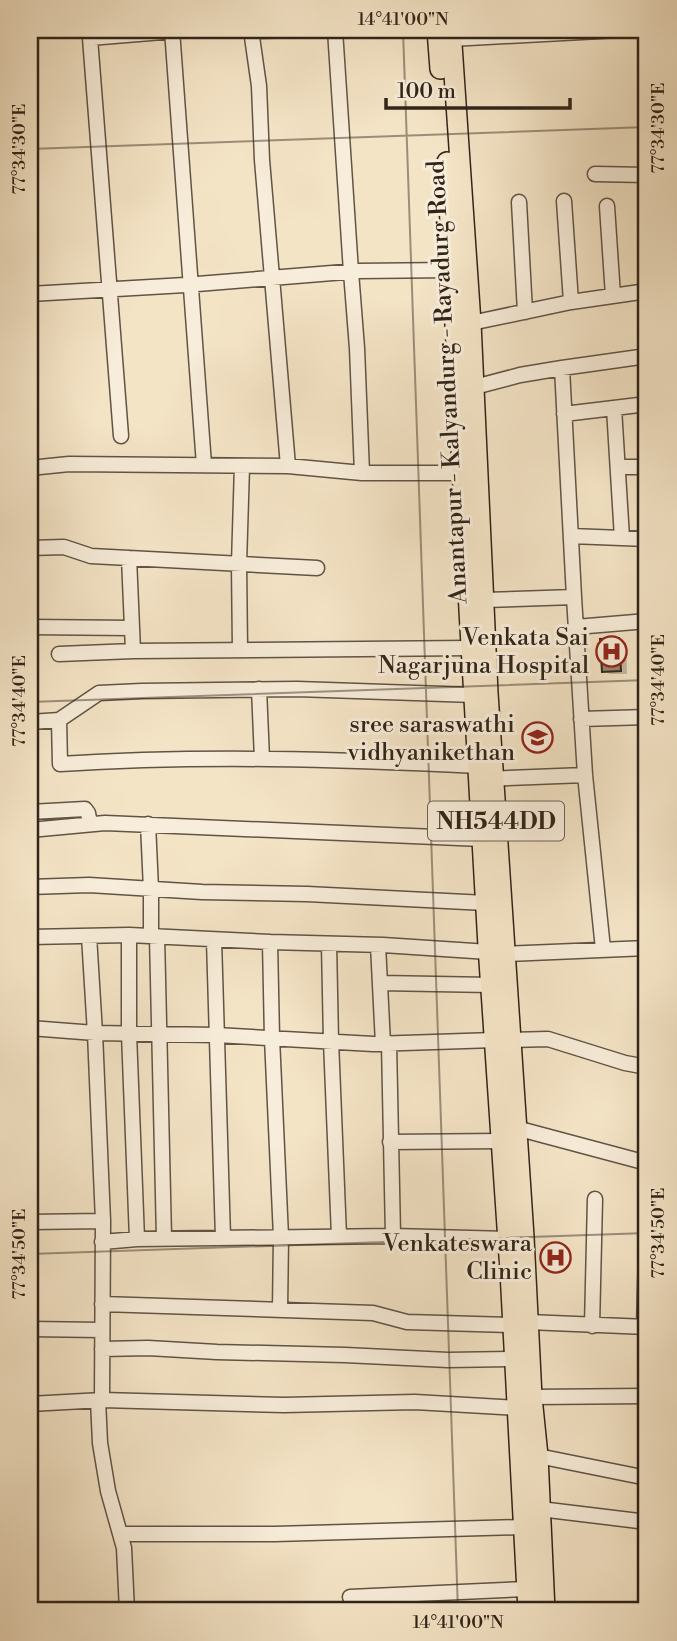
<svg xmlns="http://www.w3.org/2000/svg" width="677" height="1641" font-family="'Libre Bodoni',serif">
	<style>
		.shadow { fill: #0003 }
		.building { fill: #968873; stroke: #302419; stroke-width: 2 }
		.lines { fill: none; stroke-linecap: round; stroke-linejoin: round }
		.minor-casing { stroke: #615444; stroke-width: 17 }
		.highway-casing { stroke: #302419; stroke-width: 22 }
		.minor { stroke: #f8edda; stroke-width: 14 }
		.highway { stroke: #f4e4c6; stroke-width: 19 }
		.ticks { fill: none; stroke: #302419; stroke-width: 2; stroke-opacity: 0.45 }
		.labels { text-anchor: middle; stroke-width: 6; stroke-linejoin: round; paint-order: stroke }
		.shield { fill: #f8edda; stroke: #6c6053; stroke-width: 2 }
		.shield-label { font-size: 23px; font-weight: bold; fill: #302419 }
		.street-label { font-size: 24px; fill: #302419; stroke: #f8edda }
		.poi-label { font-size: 24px; fill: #302419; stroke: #f8edda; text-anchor: end }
		.neatline { fill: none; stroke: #302419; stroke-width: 2.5 }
		.ticks-label { font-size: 18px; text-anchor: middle; fill: #302419 }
	</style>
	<rect width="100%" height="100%" fill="#f4e4c6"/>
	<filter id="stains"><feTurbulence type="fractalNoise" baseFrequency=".00286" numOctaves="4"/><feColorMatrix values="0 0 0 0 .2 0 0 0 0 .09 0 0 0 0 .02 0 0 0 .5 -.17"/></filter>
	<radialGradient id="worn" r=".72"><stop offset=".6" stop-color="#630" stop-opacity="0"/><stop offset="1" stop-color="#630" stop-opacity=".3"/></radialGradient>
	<path class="shadow" d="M619,640L626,643L627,674H610L603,670Z
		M561,1252L567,1256L568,1266H554L548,1263Z"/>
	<path class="building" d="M619,638L621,671L602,672L600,639Z
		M546,1251H561L562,1263L546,1264Z"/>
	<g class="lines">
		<defs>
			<path id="minor" d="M172,30L204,465
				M251,30L259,86L262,160L288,466
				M335,30L351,272L357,348L362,473
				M89,31L90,38L187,30
				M251,31L298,30
				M90,38L121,436
				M451,39L619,30
				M595,174L647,175
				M564,201L571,302
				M519,202L525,312
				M607,206L613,296
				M30,294L185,285L357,271L452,270
				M471,323L571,302L647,291
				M467,389L520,375L562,368
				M614,408L622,538
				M564,414L647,404
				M30,440V467
				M618,467H647
				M30,468L69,464L288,466L362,473H462
				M571,536L647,539
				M30,548L64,547L91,556L317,568
				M129,558L133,651
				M574,597L562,368L647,356
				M484,600L574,597L585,775L603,949
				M30,627L132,628
				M576,627L647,621
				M240,650L239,564L242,466
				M59,654L133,651L471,648
				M259,689L262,759
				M581,719L647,717
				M59,720L99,693L142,691L297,689L474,695
				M30,722L59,720L60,764C199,755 339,759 478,766
				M485,779L585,775
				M30,812L85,809L88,813L90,824
				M148,824L151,889V936
				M30,830L105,823L482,839
				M30,887L89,885L202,892L307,894L486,903
				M129,935V1034L137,1239L393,1236L508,1239
				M89,936L95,1033L103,1221L102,1400
				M157,936L164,1238
				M30,937L129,935L270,942
				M214,940L223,1238
				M329,944L331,1041L339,1236
				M378,945L383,1044
				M505,954L647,948
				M380,983L491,985
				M30,1028L95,1033L216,1035L373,1044L495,1040
				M510,1040L548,1039L625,1063L647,1067
				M389,1043L393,1236
				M516,1128L647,1163
				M390,1142L502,1141
				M30,1222L103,1221
				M102,1242L137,1239
				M102,1304L373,1313L407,1322L513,1325
				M280,1310L281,1237L272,1038L270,942L383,945L489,952
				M528,1322L647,1327
				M592,1326L595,1199
				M644,1327L647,1219
				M30,1329L102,1330
				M102,1349L148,1348L217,1352L345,1355L448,1360L514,1359
				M532,1397L647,1396
				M98,1400L100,1443L108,1491L124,1548L127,1611
				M30,1404L102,1400L284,1405L415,1402L517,1408
				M538,1456L647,1478
				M540,1509L647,1522
				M121,1534H275L522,1527
				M350,1597L526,1589"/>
			<path id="highway" d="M437,30L440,69
				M451,30L471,323L488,693L524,1237L532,1397L538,1456L545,1611
				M447,162L469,610L488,946L510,1271L528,1611"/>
		</defs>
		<use href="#minor" class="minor-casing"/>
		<use href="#highway" class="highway-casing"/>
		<use href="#minor" class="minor"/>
		<use href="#highway" class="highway"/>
	</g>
	<path class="ticks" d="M403,30L458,1611M30,149L647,127M30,702L647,680M30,1254L647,1233"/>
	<defs>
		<symbol id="hospital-ring" viewBox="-11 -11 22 22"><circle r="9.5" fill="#f8edda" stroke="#8f2418" stroke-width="1.5"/><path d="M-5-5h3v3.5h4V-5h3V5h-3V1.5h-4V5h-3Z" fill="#8f2418"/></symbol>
		<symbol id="school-ring" viewBox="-11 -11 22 22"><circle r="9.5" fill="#f8edda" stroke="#8f2418" stroke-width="1.5"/><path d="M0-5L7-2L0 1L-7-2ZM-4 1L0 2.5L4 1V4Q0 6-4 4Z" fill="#8f2418"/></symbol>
	</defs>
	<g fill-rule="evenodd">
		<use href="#hospital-ring" x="594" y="634" width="35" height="35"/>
		<use href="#school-ring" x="520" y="720" width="35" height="35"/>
		<use href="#hospital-ring" x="538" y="1240" width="35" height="35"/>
	</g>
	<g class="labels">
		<rect class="shield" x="428" y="801.5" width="136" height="39" rx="5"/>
		<g class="shield-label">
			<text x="496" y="829">NH544DD</text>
		</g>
		<g class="street-label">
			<text transform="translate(447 382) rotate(-93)" y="8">Anantapur - Kalyandurg - Rayadurg Road</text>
		</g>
		<g class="poi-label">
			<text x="589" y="645">Venkata Sai<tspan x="589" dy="28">Nagarjuna Hospital</tspan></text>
			<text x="515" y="732">sree saraswathi<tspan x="515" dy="28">vidhyanikethan</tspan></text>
			<text x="532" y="1251">Venkateswara<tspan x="532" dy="28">Clinic</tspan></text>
		</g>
	</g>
	<rect width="677" height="1641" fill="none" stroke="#f4e4c6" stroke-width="77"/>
	<path d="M386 98v10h184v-10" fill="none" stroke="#302419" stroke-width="3.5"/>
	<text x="397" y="98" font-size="21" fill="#302419" stroke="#f8edda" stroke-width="5" paint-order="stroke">100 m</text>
	<rect x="38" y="38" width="600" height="1564" class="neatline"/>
	<g class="ticks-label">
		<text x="403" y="25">14°41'00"N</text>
		<text transform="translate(658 128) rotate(-90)" y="6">77°34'30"E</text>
		<text transform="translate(19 149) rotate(-90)" y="6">77°34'30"E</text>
		<text transform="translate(658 680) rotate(-90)" y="6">77°34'40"E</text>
		<text transform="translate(19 701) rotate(-90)" y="6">77°34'40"E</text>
		<text transform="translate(658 1233) rotate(-90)" y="6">77°34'50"E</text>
		<text transform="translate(19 1254) rotate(-90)" y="6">77°34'50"E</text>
		<text x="458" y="1628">14°41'00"N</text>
	</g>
	<rect width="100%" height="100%" filter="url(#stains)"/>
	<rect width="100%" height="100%" fill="url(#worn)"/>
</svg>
